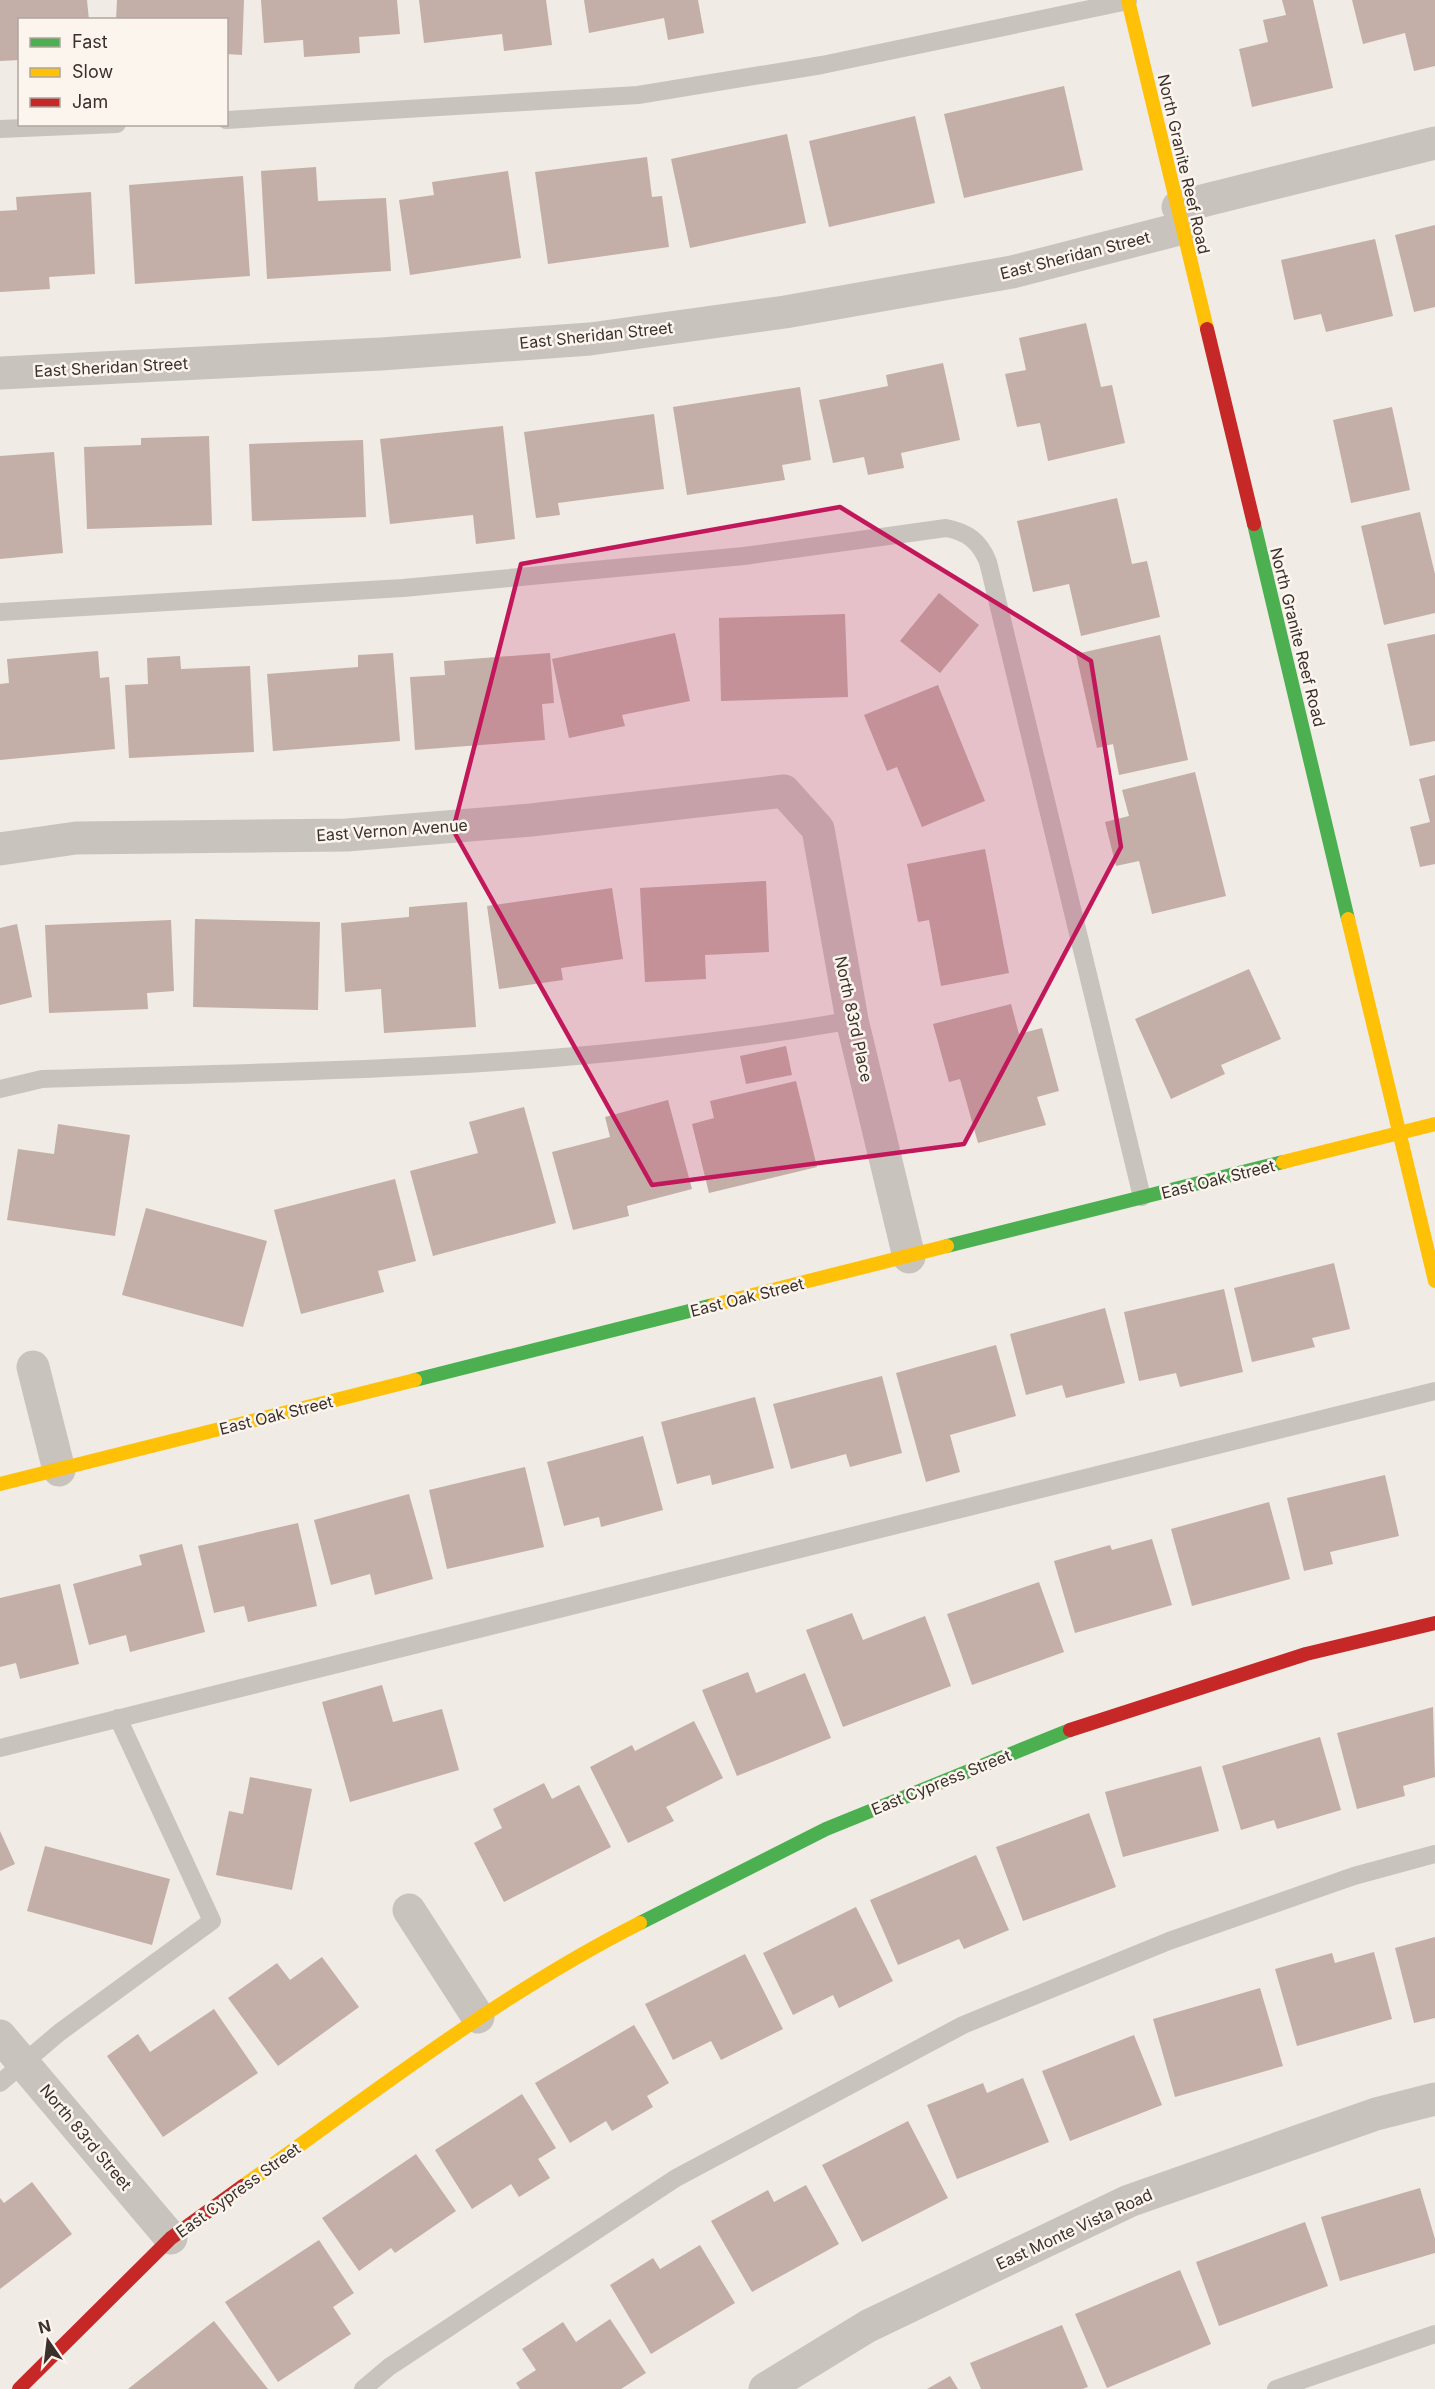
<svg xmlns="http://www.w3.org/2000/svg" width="1435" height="2389" font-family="Inter,sans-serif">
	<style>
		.building { fill: #c3afa7 }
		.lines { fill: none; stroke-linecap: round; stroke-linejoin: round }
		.lane { stroke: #c9c3be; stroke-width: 18 }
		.street { stroke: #c9c3be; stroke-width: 33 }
		.fast { stroke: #4caf50; stroke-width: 14 }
		.slow { stroke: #ffc107; stroke-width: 14 }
		.jam { stroke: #c62828; stroke-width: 14 }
		.marked { fill: #c2185b; fill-opacity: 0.2; stroke: #c2185b; stroke-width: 4.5; stroke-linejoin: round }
		.labels { text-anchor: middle; stroke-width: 5; stroke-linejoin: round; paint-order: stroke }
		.street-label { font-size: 16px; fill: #3b302b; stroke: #fbf5ee }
	</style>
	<rect width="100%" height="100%" fill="#f0ebe5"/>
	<path class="building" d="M0,0H87L89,20H20V60L0,61Z
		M117,0H244L242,55L226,54V20H116Z
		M261,0H397L400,34L359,37L360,53L304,57L303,40L264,43Z
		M419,0H546L552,45L504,51L502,34L424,43Z
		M584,0H698L704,33L668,40L664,18L589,33Z
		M1282,0H1313L1333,88L1252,107L1239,49L1268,42L1263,20L1286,15Z
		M1352,0H1435V66L1414,71L1405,33L1363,44Z
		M1064,86L1083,170L964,198L944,114Z
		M915,116L935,203L829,227L809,141Z
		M787,134L806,223L690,248L671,159Z
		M647,157L652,197L662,196L669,247L548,264L535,172Z
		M316,167L318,201L386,198L391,271L267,279L261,171Z
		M508,171L521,258L410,275L399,200L434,195L432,182Z
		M243,176L250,276L135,284L129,185Z
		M91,192L95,274L49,277L50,289L0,292V211L17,210L16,197Z
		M1435,225V307L1414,312L1395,235Z
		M1375,239L1393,316L1326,332L1321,314L1294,320L1281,260Z
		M1086,323L1101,387L1112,385L1125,443L1048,461L1040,423L1017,427L1005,374L1026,370L1019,338Z
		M943,363L960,440L901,453L904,468L868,475L864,457L833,463L819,400L888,386L886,375Z
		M800,387L811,460L782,465L785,480L687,495L673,407Z
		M1392,407L1410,490L1351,503L1333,420Z
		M654,414L664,489L558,503L560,515L536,518L524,432Z
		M503,426L515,539L476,544L473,515L390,524L380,439Z
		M209,436L212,525L87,529L84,447L141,445V438Z
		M363,440L366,517L252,521L249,444Z
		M54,452L63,553L0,559V456Z
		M1117,498L1132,564L1147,561L1160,617L1081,636L1069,584L1033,592L1017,521Z
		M1420,512L1435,574V613L1384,625L1361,526Z
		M939,593L979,625L940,673L900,641Z
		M845,614L848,697L721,701L719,618Z
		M675,633L690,701L622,715L625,726L569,738L552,659Z
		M1435,634V741L1410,746L1387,644Z
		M1160,635L1188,760L1119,775L1113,744L1097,748L1076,654Z
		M98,651L100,678L109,677L115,749L0,760V684L9,683L7,659Z
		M393,653L400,741L273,751L267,674L358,667V655Z
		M550,653L554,703L542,704L545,740L415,750L410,677L445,675L444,661Z
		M180,656L181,669L250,666L254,752L129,758L125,685L148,684L147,658Z
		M938,685L985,801L922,827L897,767L887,771L864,715Z
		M1195,772L1226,896L1152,914L1139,861L1116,866L1105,822L1129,816L1122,790Z
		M1435,775V864L1420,867L1410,827L1430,822L1419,779Z
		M985,849L1009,973L941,986L929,920L918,922L907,864Z
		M766,881L769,952L705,955L706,979L645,982L640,888Z
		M612,888L623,959L561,968L563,980L499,989L487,906Z
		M467,902L476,1027L384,1033L381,989L345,992L341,923L409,917V907Z
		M195,919L320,922L318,1010L193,1007Z
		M171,920L174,991L147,993L148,1009L49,1013L45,925Z
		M17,924L32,997L0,1005V928Z
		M1249,969L1281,1039L1221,1065L1225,1074L1171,1099L1135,1019Z
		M1011,1004L1019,1034L1042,1028L1059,1091L1037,1097L1046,1125L978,1143L960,1079L949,1082L933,1024Z
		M786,1046L792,1075L746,1084L740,1056Z
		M796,1081L817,1167L709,1193L692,1124L714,1118L710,1101Z
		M668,1100L692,1189L627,1206L629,1216L573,1230L552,1152L610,1137L605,1117Z
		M524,1107L556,1223L433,1256L410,1171L478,1153L469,1122Z
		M58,1124L130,1135L115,1236L7,1220L18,1149L54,1154Z
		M395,1179L416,1261L378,1271L384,1292L301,1314L274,1210Z
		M146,1208L267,1241L243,1327L122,1295Z
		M1334,1263L1350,1329L1312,1338L1315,1347L1252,1362L1234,1288Z
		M1224,1289L1243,1372L1180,1387L1176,1373L1139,1381L1124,1312Z
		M1105,1308L1125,1383L1066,1398L1062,1385L1026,1395L1010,1334Z
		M996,1345L1016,1416L950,1435L960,1472L926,1482L896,1373Z
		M882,1376L902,1453L850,1467L846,1454L791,1469L773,1404Z
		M755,1397L774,1468L712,1485L710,1475L677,1484L661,1422Z
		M643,1436L663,1510L601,1527L599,1517L564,1526L547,1462Z
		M525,1467L544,1547L447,1569L429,1490Z
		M1385,1475L1399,1536L1330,1552L1333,1564L1304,1571L1287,1498Z
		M409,1494L433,1579L375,1595L370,1574L331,1585L314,1520Z
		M1269,1502L1290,1579L1192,1606L1171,1529Z
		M298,1523L317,1606L248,1622L244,1606L214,1613L198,1546Z
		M1152,1539L1172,1605L1075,1633L1054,1561L1110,1545L1112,1550Z
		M182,1544L205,1632L130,1652L126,1635L89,1645L73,1584L142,1565L139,1555Z
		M1039,1582L1064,1652L972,1685L947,1614Z
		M60,1584L79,1664L20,1679L16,1663L0,1667V1598Z
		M852,1613L863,1640L925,1616L951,1686L843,1727L806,1630Z
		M748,1672L756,1693L805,1673L831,1738L737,1776L702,1690Z
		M382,1685L393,1722L442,1709L459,1770L350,1802L322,1702Z
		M1433,1707L1435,1777L1403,1786L1405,1796L1357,1809L1337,1733Z
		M694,1721L723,1778L666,1807L674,1821L628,1843L590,1767L632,1745L635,1751Z
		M1320,1737L1341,1810L1277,1829L1274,1820L1241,1830L1222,1766Z
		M1201,1766L1219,1831L1123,1857L1105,1792Z
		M250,1777L312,1789L292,1890L216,1875L229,1811L243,1814Z
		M544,1783L552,1799L579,1785L611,1847L504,1902L474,1843L502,1828L493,1809Z
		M1089,1813L1116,1887L1023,1921L996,1847Z
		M0,1831L15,1864L0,1871Z
		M45,1846L170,1879L152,1945L27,1911Z
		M976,1855L1009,1930L964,1949L959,1939L898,1965L870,1900Z
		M856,1907L893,1981L839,2008L833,1995L793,2015L763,1953Z
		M1435,1937V2018L1414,2023L1395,1948Z
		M1374,1952L1392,2019L1297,2046L1275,1969L1332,1953L1335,1963Z
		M745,1954L783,2029L721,2060L711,2041L673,2060L645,2004Z
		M322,1957L359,2007L278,2066L228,1998L277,1963L290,1980Z
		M1260,1988L1283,2066L1175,2097L1153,2019Z
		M214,2009L258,2073L163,2137L107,2056L138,2034L150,2052Z
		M634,2025L669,2083L647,2096L653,2107L612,2131L606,2121L570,2143L535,2083Z
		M1134,2035L1162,2105L1070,2141L1042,2071Z
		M1023,2078L1049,2142L957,2179L927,2105L983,2083L987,2093Z
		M522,2094L556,2148L538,2159L550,2178L519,2197L511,2184L472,2209L435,2150Z
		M908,2121L948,2198L862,2242L822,2165Z
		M416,2154L456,2211L395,2253L391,2248L359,2271L322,2218Z
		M32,2182L72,2234L0,2289V2198L4,2203Z
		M806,2185L839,2244L752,2292L711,2221L768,2190L774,2202Z
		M1420,2188L1435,2239V2253L1340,2281L1321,2217Z
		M1305,2222L1328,2286L1219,2326L1196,2262Z
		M319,2240L354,2293L333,2307L351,2334L278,2382L225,2302Z
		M700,2245L735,2303L651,2354L610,2285L653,2258L660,2269Z
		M1180,2270L1211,2344L1107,2388L1075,2314Z
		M610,2319L646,2373L621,2389H520L516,2383L536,2370L522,2349L563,2322L576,2342Z
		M214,2321L268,2389H128Z
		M1062,2325L1088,2387L1082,2389H981L970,2363Z
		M950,2376L958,2389H927Z"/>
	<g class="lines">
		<path class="lane" d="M226,120L638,95L822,65L1128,1
			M0,129L117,124
			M0,612L403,588L744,556L946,528C968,532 980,542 988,562L1142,1197
			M0,1089L42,1079C255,1072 469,1071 682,1045C739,1038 796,1031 852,1020
			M0,1748L1435,1391
			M0,2083L60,2032L212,1921L118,1718
			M363,2389L389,2367L676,2178L963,2025L1169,1941L1354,1876L1435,1854
			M1276,2389L1435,2334"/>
		<path class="street" d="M1178,207L1435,143
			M0,373L381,354L590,339L785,312L1012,272L1183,228
			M0,849L76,838L347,835L531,820L784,791L818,829L852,1020L909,1257
			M33,1367L59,1470
			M409,1910L478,2017
			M0,2036L171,2238
			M765,2389L868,2326L1129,2201L1376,2114L1435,2099"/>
		<path class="fast" d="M1254,524L1348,919
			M947,1246L1283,1162
			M415,1380L713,1305
			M640,1923L826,1829L1070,1730"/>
		<path class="slow" d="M1128,0L1207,329
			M1348,919L1435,1281
			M1283,1162L1435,1124
			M713,1305L947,1246
			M0,1484L415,1380
			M243,2186C372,2094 498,1995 640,1923"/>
		<path class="jam" d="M1207,329L1254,524
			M1070,1730L1306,1654L1435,1623
			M19,2389L171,2238L243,2186"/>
	</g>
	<path class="marked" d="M840,507L1091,661L1121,847L964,1144L652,1185L453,830L521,564Z"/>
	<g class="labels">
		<g class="street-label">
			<text transform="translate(1184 164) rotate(77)" y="6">North Granite Reef Road</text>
			<text transform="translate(1075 255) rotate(-14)" y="6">East Sheridan Street</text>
			<text transform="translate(596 335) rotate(-6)" y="6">East Sheridan Street</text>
			<text transform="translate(111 367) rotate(-3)" y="6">East Sheridan Street</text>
			<text transform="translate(1298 637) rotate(76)" y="6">North Granite Reef Road</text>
			<text transform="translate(392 830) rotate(-4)" y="6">East Vernon Avenue</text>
			<text transform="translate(854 1019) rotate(78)" y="6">North 83rd Place</text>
			<text transform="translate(1218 1179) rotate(-14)" y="6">East Oak Street</text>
			<text transform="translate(747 1297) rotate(-14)" y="6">East Oak Street</text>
			<text transform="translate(276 1415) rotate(-14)" y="6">East Oak Street</text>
			<text transform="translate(941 1782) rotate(-22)" y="6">East Cypress Street</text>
			<text transform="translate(86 2137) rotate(50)" y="6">North 83rd Street</text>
			<text transform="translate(238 2190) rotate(-36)" y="6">East Cypress Street</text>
			<text transform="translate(1074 2229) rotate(-25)" y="6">East Monte Vista Road</text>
		</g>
	</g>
	<rect x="18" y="18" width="210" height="108" fill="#fbf5ee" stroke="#aea6a0" stroke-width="1.5"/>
	<rect x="30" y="38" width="30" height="9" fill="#4caf50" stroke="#aea6a0" stroke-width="1.5"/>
	<text x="72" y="48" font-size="18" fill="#3b302b">Fast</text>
	<rect x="30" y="68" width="30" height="9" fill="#ffc107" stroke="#aea6a0" stroke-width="1.5"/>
	<text x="72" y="78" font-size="18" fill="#3b302b">Slow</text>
	<rect x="30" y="98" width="30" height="9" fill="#c62828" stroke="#aea6a0" stroke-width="1.5"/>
	<text x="72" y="108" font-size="18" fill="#3b302b">Jam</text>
	<g transform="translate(48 2341) rotate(346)" stroke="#fbf5ee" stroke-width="4.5" paint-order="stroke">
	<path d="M0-4.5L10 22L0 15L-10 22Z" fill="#3b302b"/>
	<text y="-9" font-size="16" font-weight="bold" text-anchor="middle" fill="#3b302b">N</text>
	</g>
</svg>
